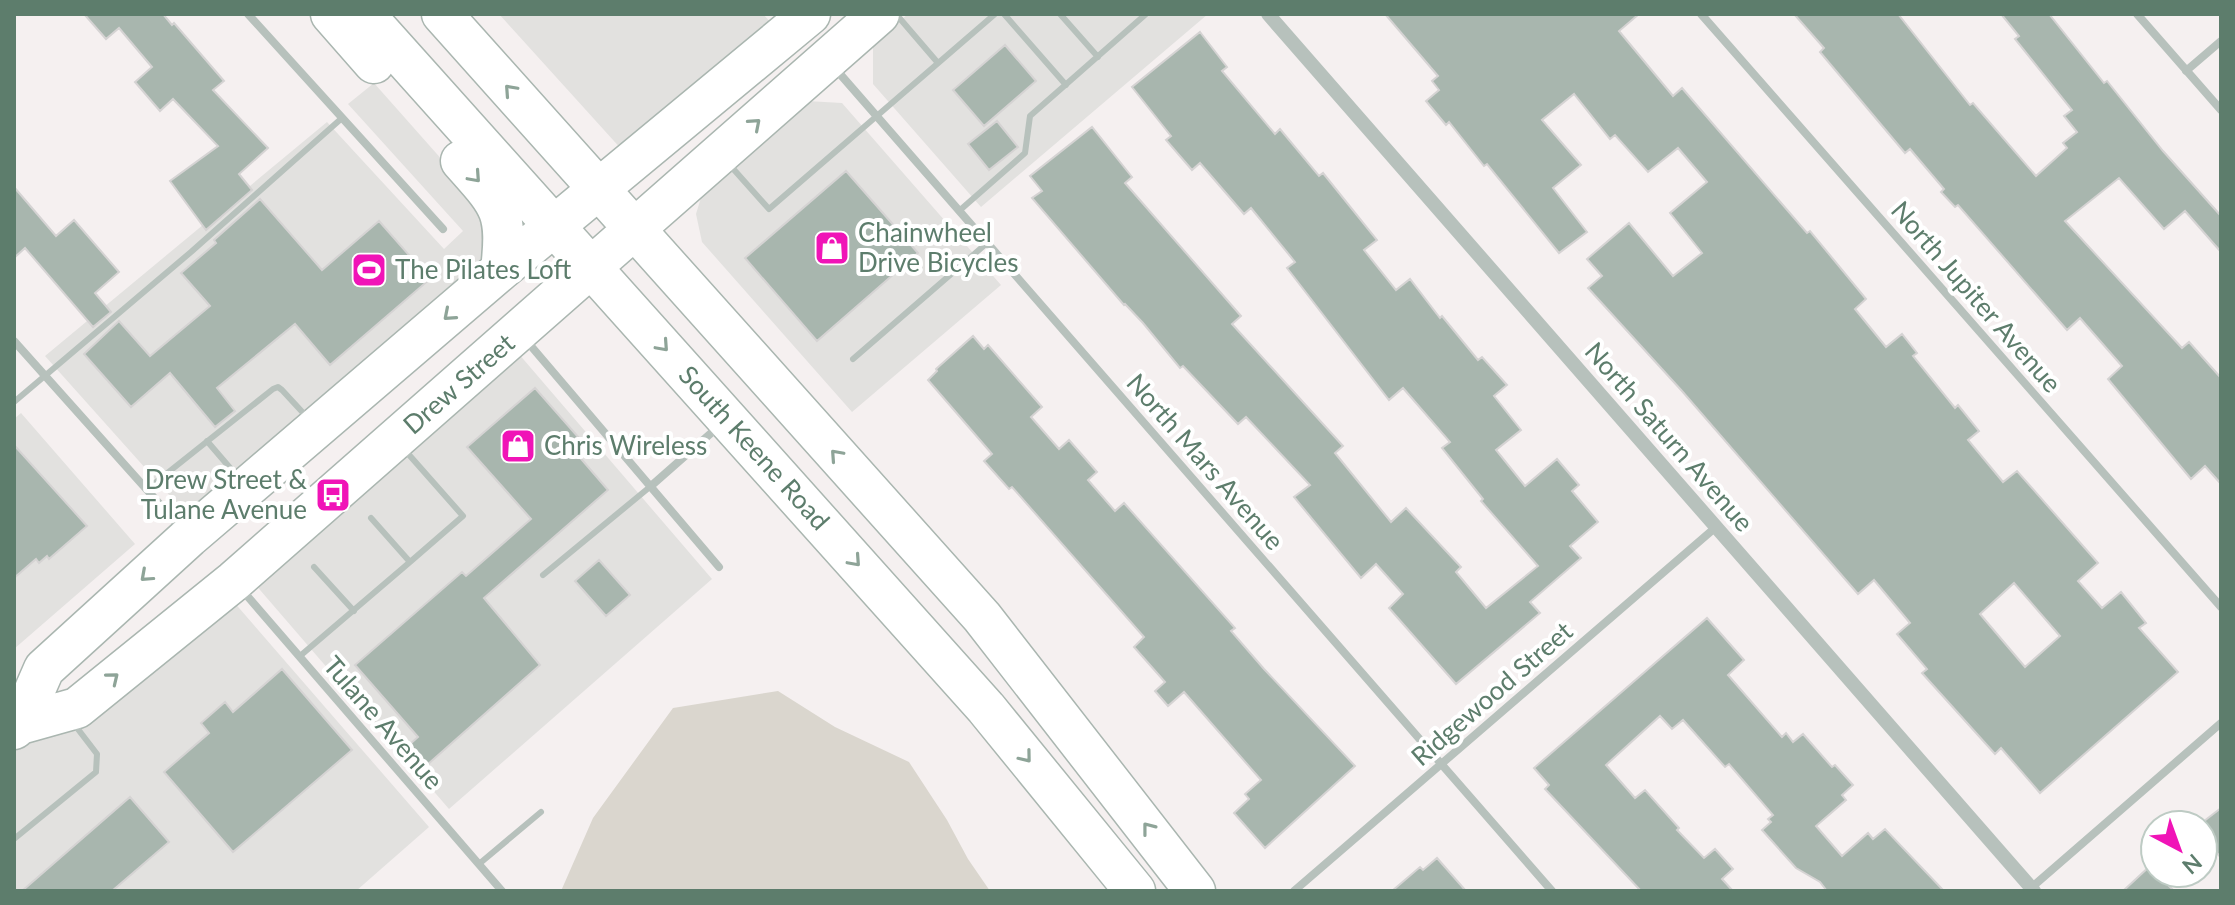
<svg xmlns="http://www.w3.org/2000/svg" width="2235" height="905" font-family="Lato,sans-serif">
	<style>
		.built { fill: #e2e1df }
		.green { fill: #dad6ce }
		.building { fill: #a8b6ae; stroke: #d5d3d3; stroke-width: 2; fill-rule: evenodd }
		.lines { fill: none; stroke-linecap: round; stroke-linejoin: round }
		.secondary-casing { stroke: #aab6b0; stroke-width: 43 }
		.service { stroke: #b7c1bc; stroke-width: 6 }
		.minor { stroke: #b7c1bc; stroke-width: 8 }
		.tertiary { stroke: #b7c1bc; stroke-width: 14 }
		.secondary { stroke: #fff; stroke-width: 40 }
		.oneway { stroke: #8ea498 }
		.labels { text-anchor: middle; stroke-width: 8; stroke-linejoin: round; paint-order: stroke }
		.poi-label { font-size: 26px; fill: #5d7d6c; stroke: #fff; text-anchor: start }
		.street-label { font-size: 26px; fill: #5d7d6c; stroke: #fff }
	</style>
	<rect width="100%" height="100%" fill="#f5f0f0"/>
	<path class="built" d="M499,14H763L773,25L623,151Z
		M908,14H1208L981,207L873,84V44Z
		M374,83L483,206L487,260L189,517L45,356L327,122L444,249L463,231L348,104Z
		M807,101L842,103L1001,285L852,412L702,242L696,214L703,191Z
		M518,353L712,579L449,809L254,583Z
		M21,413L135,544L14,649V419Z
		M233,601L429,827L356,891H14V749Z"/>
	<path class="green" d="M778,691L835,727L909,762L947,820L968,859L990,891H561L593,818L673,708Z"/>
	<path class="building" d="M84,14H163L172,25L174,23L224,81L213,90L268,148L239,174L252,190L206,230L170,181L218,146L173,99L160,111L135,82L152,67L119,28L106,39Z
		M1385,14H1639L1619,31L1673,96L1682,88L1807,233L1810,231L1866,299L1855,309L1886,347L1902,334L1917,353L1913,356L1955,408L1958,405L1979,431L1968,440L2003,482L2017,471L2098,563L2078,581L2102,608L2121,592L2146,623L2139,628L2178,672L2040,793L2001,748L1995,754L1922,673L1927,669L1897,634L1910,623L1874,580L1858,594L1682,391L1588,288L1602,276L1587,259L1629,223L1673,276L1702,253L1670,213L1707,182L1678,148L1648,172L1615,135L1610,139L1574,94L1542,120L1581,165L1553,188L1587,232L1559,253L1487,164L1484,166L1449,122L1446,125L1426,101L1439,90L1432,81L1438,76ZM2014,583L2060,636L2025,667L1980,614Z
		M1794,14H1898L1970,105L1973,103L2036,176L2067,148L2063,143L2077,132L2064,116L2072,110L2015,39L2019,36L2001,14H2049L2104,83L2107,81L2163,151L2221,216V252L2185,211L2164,229L2119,178L2065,221L2182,348L2189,342L2221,378V484L2205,466L2191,479L2108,379L2122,366L2080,318L2067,330L1958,205L1955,207L1941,192L1944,189L1910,149L1905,153L1820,52L1824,48Z
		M1200,32L1227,67L1222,71L1275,134L1280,129L1319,176L1323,173L1377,240L1364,250L1396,290L1410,279L1440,318L1442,316L1478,360L1482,357L1507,385L1494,396L1521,430L1496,450L1525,486L1557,459L1579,485L1572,491L1598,522L1570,546L1581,558L1530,602L1540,613L1456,684L1389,608L1403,594L1376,564L1361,578L1294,497L1310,485L1246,417L1238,424L1183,366L1180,368L1143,323L1125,304L1124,305L1032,198L1042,191L1030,176L1092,127L1132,177L1125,183L1241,316L1232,324L1343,446L1335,453L1391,522L1406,508L1461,567L1456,572L1486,608L1538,566L1481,501L1483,499L1442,448L1450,442L1403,388L1389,400L1287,268L1295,262L1251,208L1244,214L1200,163L1192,170L1166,140L1171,136L1132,87Z
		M1005,45L1036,81L984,126L953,90Z
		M997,121L1018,147L989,170L968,144Z
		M846,171L918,253L817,341L745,258Z
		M14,187L56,236L74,220L119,272L95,293L111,312L93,327L25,248L14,258Z
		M260,199L322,270L379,221L430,279L330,365L295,324L217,388L235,411L215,427L170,373L131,407L84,354L119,321L150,356L210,306L181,273L216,243L214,240Z
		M973,336L984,349L988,345L1042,407L1031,417L1059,449L1069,440L1097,472L1088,480L1115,511L1124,503L1235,628L1231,631L1264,669L1355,766L1265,848L1234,813L1249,799L1245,794L1261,780L1184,692L1168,706L1155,691L1165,682L1134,647L1144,637L1012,487L1009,489L984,461L992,454L928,380L937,371L936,369Z
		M535,388L579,438L570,446L608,490L484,598L540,665L427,765L409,745L418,737L355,665L462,572L466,576L531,519L467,447Z
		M14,445L87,526L49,559L47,556L39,563L36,559L14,578Z
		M599,560L630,595L606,616L575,581Z
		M1707,618L1744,660L1728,675L1782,737L1786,733L1793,742L1803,734L1832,767L1835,765L1853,785L1842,795L1846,800L1816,826L1842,856L1868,833L1873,839L1885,829L1944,891H1827L1820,882L1796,868L1762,830L1771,822L1768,819L1773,815L1729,764L1725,767L1683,720L1672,729L1660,716L1606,765L1635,798L1645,790L1679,828L1677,830L1704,858L1715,849L1733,869L1722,879L1733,891H1641L1545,789L1549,785L1534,768Z
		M282,669L352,750L233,852L164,772L209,733L201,723L225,702L233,712Z
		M130,797L169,842L112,891H22Z
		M2221,808V858L2203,836V825H2199Z
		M1437,858L1466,891H1392L1420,867L1423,870Z
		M2150,866L2174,891H2123Z"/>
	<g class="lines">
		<defs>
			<path id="secondary" d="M331,14L374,63
				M364,14L986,708L1135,891
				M442,14L982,617L1195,891
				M461,161C500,205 508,210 501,270
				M20,724L77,708L234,581L879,14
				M14,729L20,724L44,669L189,537L501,270L810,14"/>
		</defs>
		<use href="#secondary" class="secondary-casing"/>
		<path class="service" d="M896,14L938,63
			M1004,14L1066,85
			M1060,14L1098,57
			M728,163L769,209L995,14
			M959,211L1025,153L1030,116L1146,14
			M853,359L987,243
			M14,402L191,252L342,118
			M207,441L237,476
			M146,490L273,389L278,387L282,390L306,416
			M371,518L410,562L463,516L403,448
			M314,567L354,611
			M543,575L651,486
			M300,656L410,562
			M14,839L96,772L97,754L74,724
			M479,864L541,812"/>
		<path class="minor" d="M248,14L443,229
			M1701,14L2221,607
			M2137,14L2221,110
			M833,66L1552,891
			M2186,71L2221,41
			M525,339L719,567
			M14,341L182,529
			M651,486L718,427
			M242,590L502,891
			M2031,888L2221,723
			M1294,891L1716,527"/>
		<path class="tertiary" d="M1268,14L2034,891"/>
		<use href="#secondary" class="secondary"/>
	</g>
	<defs><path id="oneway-chevron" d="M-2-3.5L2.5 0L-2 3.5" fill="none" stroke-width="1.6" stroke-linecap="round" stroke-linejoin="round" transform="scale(2)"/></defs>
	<g class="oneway">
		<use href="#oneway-chevron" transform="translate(510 90) rotate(-132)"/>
		<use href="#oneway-chevron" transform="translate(755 124) rotate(-41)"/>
		<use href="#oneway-chevron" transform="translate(475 177) rotate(48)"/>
		<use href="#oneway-chevron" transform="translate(449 315) rotate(139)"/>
		<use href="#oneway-chevron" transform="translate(663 346) rotate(48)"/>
		<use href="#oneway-chevron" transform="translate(836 455) rotate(-132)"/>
		<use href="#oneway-chevron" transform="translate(855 561) rotate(48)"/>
		<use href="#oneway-chevron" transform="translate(146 576) rotate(138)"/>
		<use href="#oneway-chevron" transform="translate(113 678) rotate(-39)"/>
		<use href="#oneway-chevron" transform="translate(1026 757) rotate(51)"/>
		<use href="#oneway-chevron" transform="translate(1148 828) rotate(-128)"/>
	</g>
	<defs>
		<symbol id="shop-square" viewBox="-11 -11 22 22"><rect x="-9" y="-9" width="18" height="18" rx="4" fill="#f014b7" stroke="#fff"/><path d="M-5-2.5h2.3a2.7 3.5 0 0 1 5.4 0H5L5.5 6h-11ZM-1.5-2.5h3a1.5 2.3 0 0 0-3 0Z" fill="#fff"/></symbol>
		<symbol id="stadium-square" viewBox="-11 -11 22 22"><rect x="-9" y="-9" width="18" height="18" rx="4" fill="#f014b7" stroke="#fff"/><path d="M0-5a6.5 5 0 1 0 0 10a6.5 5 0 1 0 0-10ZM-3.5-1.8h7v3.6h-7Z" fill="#fff"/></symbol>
		<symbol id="bus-square" viewBox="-11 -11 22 22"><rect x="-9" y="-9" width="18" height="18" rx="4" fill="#f014b7" stroke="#fff"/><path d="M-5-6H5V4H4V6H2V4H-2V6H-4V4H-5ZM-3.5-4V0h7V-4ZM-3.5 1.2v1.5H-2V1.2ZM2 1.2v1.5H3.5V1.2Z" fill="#fff"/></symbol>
	</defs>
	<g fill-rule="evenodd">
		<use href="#shop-square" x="812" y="228" width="40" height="40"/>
		<use href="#stadium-square" x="349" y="250" width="40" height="40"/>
		<use href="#shop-square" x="498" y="426" width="40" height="40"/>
		<use href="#bus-square" x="313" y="475" width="40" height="40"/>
	</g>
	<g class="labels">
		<g class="poi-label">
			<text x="858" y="242">Chainwheel<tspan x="858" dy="30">Drive Bicycles</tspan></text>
			<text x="395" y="279">The Pilates Loft</text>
			<text x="544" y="455">Chris Wireless</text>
			<text x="307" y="489" text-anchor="end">Drew Street &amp;<tspan x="307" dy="30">Tulane Avenue</tspan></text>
		</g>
		<g class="street-label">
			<text transform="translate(1976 297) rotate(49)" y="9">North Jupiter Avenue</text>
			<text transform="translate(459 384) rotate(-41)" y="9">Drew Street</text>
			<text transform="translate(1669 437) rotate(49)" y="9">North Saturn Avenue</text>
			<text transform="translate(754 448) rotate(48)" y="9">South Keene Road</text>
			<text transform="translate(1205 462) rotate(49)" y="9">North Mars Avenue</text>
			<text transform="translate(1492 694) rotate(-41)" y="9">Ridgewood Street</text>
			<text transform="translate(383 723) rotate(49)" y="9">Tulane Avenue</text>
		</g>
	</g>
	<rect width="2235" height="905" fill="none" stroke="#5d7d6c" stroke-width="32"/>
	<g transform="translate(2179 849) rotate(139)"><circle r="38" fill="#ffffff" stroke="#becbc4" stroke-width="2"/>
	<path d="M0-6L14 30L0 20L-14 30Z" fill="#f014b7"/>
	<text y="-12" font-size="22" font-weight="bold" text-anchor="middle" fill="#5d7d6c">N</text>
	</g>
</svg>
